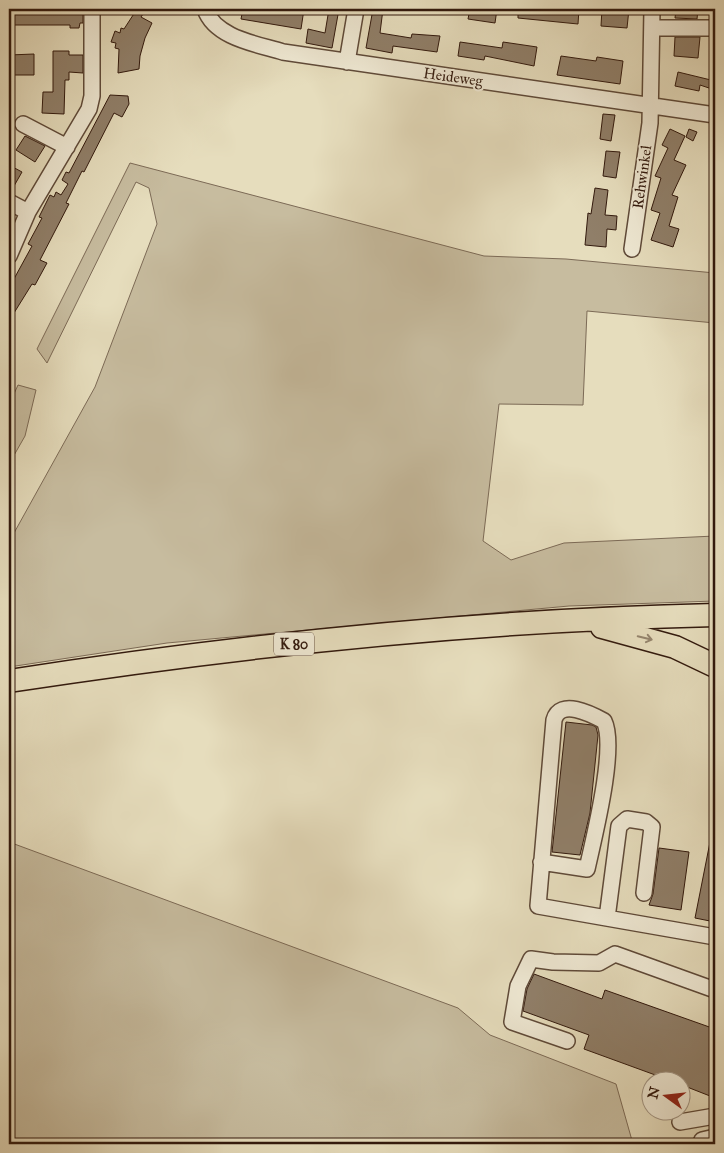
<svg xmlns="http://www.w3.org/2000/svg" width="724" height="1153" font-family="'IM FELL Great Primer',serif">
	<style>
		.green { fill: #c7bc9f; stroke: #7c6a56 }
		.building { fill: #907f69; stroke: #32190d }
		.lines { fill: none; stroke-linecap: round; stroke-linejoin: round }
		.minor-casing { stroke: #5f4a39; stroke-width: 18 }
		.highway-casing { stroke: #32190d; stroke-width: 25 }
		.minor { stroke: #efe9d4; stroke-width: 15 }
		.highway { stroke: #e6ddbd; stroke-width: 22 }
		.oneway { stroke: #95856e }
		.labels { text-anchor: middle; stroke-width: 4; stroke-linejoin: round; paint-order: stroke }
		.shield { fill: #efe9d4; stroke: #6b5749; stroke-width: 1 }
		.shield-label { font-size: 14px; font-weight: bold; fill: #32190d }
		.street-label { font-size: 15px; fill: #32190d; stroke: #efe9d4 }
	</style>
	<rect width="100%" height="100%" fill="#e6ddbd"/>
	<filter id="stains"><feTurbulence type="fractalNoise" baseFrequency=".004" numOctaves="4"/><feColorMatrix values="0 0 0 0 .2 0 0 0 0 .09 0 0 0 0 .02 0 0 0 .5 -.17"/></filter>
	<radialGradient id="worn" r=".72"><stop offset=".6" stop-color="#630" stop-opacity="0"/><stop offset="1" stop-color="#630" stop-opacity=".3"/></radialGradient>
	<path class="green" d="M130,163L484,256L566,259L715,273V323L587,311L583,405L499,404L483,541L511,560L564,543L715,536V601L569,606L167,643L9,667V542L95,387L157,224L149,188L136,182L47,363L37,349Z
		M18,385L36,390L25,436L9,464V405Z
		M9,842L458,1008L490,1035L616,1084L633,1144H9Z"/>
	<path class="building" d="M9,9H83V23H80L79,28H70V25H9Z
		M137,9L143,14L141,17L152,23L145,38L140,56L139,69L118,73L119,49L115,48L116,43L111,42L115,31L120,33L121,28L124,29Z
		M243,9H304L301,29L241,19Z
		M329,9H339L332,48L306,43L308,29L325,33Z
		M373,9H383L380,33L411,38L412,34L440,36L437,52L393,46L392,53L366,48Z
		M470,9H497L495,23L468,19Z
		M518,9H579L578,24L518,18Z
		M602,9H629L627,28L601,26Z
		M676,9H698L697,19L675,18Z
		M675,37H700L698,58L674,56Z
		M460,42L502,48L503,42L537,47L534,66L485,56L484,60L458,56Z
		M53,51H69V55H83V73L69,72V80H65L64,114L42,113L43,92H53Z
		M34,54V75H9V55Z
		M561,56L596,61L597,57L623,61L620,84L557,75Z
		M678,72L715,81V90L700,85L699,91L675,86Z
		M110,95L128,96L129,104L122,117L114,113L84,172L82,171L66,203L69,204L40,260L47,263L35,285L32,284L9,321V288L32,246L28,244L42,218L39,217L50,195L54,197L56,192L61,195L68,184L62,180L66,172L69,173Z
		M603,114L615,115L611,141L600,139Z
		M670,129L685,136L674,160L686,165L672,195L678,197L669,226L679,229L673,247L651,240L660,213L651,210L661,178L655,176L668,148L662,145Z
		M689,129L697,132L693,141L686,137Z
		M25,136L45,146L35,162L16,150Z
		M606,151L620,152L616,178L603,176Z
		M9,165L22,172L10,193H9Z
		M595,188L608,190L605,215L617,216L616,230L607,229L606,247L585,245L588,213L591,214Z
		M566,722L592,725L596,727L598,735L590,813L580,855L552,852Z
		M711,837L715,838V922L695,918Z
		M659,848L689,852L681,910L649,905L653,894Z
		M534,974L602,999L605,990L715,1029V1092L712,1091L710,1096L682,1085V1080H669L584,1049L589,1035L523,1011L527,989Z"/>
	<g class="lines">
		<defs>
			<path id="minor" d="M205,9C215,38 257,44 283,52L715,115
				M652,28H715
				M347,62L356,9
				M23,124L67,147
				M9,202L28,212
				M632,249L650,123L652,9
				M9,256L28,212L89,109L92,96V9
				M541,862L587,869C594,837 617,747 604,721C591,714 560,698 554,720L538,906L715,937
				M607,918L619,826L627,819L646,822L652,827L644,893
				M567,1041L512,1022L518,986L531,959L553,962L599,963L615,954L715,990
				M680,1122L715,1116
				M702,1140L715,1137"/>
			<path id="highway" d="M602,627L675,647L715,666
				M9,681C242,645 479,620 715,615"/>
		</defs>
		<use href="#minor" class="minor-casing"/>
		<use href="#highway" class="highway-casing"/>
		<use href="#minor" class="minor"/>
		<use href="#highway" class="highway"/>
	</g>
	<defs><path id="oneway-shaft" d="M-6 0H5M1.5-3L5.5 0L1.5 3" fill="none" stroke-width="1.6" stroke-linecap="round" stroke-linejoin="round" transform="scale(1.25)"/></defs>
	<use class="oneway" href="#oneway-shaft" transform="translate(645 638) rotate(14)"/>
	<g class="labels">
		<rect class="shield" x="274" y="632.5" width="40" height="23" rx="4"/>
		<g class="shield-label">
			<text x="294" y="649">K 80</text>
		</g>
		<g class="street-label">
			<text transform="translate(453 77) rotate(8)" y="5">Heideweg</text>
			<text transform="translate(642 177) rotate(-82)" y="5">Rehwinkel</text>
		</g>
	</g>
	<rect width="724" height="1153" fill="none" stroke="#e6ddbd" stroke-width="30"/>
	<rect x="10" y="10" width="704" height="1133" fill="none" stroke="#32190d" stroke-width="2.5"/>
	<rect x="15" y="15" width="694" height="1123" fill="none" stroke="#32190d"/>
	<g transform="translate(666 1096) rotate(285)"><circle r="24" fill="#efe9d4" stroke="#a39684"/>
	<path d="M0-4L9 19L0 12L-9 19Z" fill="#8f2418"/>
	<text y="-8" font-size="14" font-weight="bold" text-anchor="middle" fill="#32190d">N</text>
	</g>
	<rect width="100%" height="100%" filter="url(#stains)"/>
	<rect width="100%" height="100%" fill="url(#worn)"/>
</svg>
